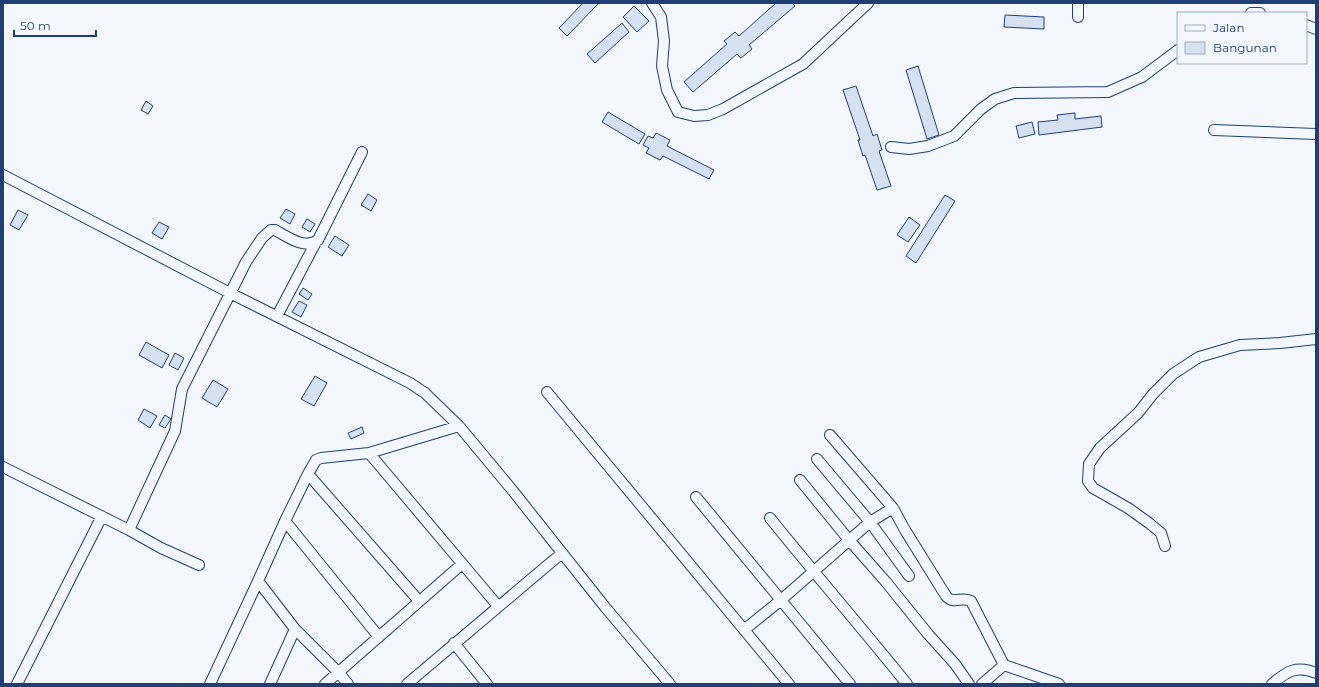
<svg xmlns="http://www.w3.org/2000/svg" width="1319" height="687" font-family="Montserrat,sans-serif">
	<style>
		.building { fill: #d5e0f0; stroke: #1d3f73 }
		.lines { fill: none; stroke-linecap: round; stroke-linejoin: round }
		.minor-casing { stroke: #1d3f73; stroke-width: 12 }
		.minor { stroke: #f4f7fb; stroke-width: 10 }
	</style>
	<rect width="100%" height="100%" fill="#f4f7fb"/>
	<path class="building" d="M583,3H599L567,36L559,28Z
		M776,3H792L795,6L749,45L752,49L741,58L737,54L693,92L684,82L727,44L724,41L735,32L739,36Z
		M634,6L649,21L637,32L623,17Z
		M1005,15L1044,17V29L1004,27Z
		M622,23L629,32L595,63L587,54Z
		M918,66L939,135L927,139L906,70Z
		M856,86L873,136L877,134L882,150L879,151L891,186L877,190L865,155L863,156L858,140H860L843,90Z
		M146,101L153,106L148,114L141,110Z
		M608,112L645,134L639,144L602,122Z
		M1075,113V119L1101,116L1102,127L1039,135L1038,122L1058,120L1057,115Z
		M1032,122L1035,134L1019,138L1016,126Z
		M656,133L670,140L667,146L714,170L709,179L663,156L660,160L646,153L649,148L643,145L648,136L653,138Z
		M368,194L377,200L371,211L361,205Z
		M945,195L955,201L916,263L906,256Z
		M286,209L295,214L290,224L280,218Z
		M18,210L28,215L19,230L10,225Z
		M909,217L920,225L908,242L897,235Z
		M307,219L315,224L310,232L302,227Z
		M159,222L169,227L162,239L152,233Z
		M335,236L349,245L342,256L328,247Z
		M303,288L312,294L308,300L299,294Z
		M299,301L307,305L301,317L292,312Z
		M146,342L169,355L162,368L139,355Z
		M175,353L184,358L178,370L169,365Z
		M315,376L327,383L314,406L301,399Z
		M213,380L228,389L217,407L202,398Z
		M144,409L157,416L150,428L138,420Z
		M165,415L171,419L165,428L159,425Z
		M362,427L364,433L351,439L348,433Z"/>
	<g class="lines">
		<defs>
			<path id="minor" d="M652,3L661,17L664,41L662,66L667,90L678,112L694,116L708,115L723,109L803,64L868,3
				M1078,3V17
				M1251,13H1260
				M1306,25L1316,29
				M1214,130L1316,134
				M891,147L909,149L928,146L954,136L981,109L995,99L1014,93L1108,92L1142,77L1178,50
				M3,175L230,293L410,383L425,393L459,426L513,491L605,607L670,684
				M277,316L316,242
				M547,392L789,684
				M830,435L893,508L905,530L946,596C954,605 961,596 971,601L1004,665
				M369,453L498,606
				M817,459L870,522L909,576
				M3,467L129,530L175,431L182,389L246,262L262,238L271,230H275C288,237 305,250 318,240L362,152
				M308,474L419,601
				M800,480L849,540L886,582L928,634L955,664L969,684
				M696,497L850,684
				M770,518C815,574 862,628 907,684
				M285,521L379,637
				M129,530L161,548L199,565
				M1165,546L1161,533L1149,523L1128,508L1093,488L1088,481L1089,464L1100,448L1138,413L1153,394L1173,374L1199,357L1240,345L1280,343L1316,339
				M258,581L295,629L339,673L348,684
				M744,630L781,600L870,522L893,508
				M454,643L487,684
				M17,684L102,516
				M210,684L258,581L285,521L308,474L316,460L321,458L369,453L459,426
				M270,684L295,629
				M325,684L462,564
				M407,684L562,553
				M982,684L1004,665L1059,684
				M1272,684C1287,671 1297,665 1316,673"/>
		</defs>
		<use href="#minor" class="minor-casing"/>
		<use href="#minor" class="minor"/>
	</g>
	<rect width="1319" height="687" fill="none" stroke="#1d3f73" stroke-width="8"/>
	<rect x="1177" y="12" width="130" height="52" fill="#f4f7fb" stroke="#9eadc5"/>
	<rect x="1185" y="25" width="20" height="6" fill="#f4f7fb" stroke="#9eadc5"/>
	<text x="1213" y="32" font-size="12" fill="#1d3f73">Jalan</text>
	<rect x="1185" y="42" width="20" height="12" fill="#d5e0f0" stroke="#9eadc5"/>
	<text x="1213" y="52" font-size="12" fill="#1d3f73">Bangunan</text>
	<path d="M14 30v6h82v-6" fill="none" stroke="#1d3f73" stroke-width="2"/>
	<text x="20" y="30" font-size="12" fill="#1d3f73" stroke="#f4f7fb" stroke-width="3" paint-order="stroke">50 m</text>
</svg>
